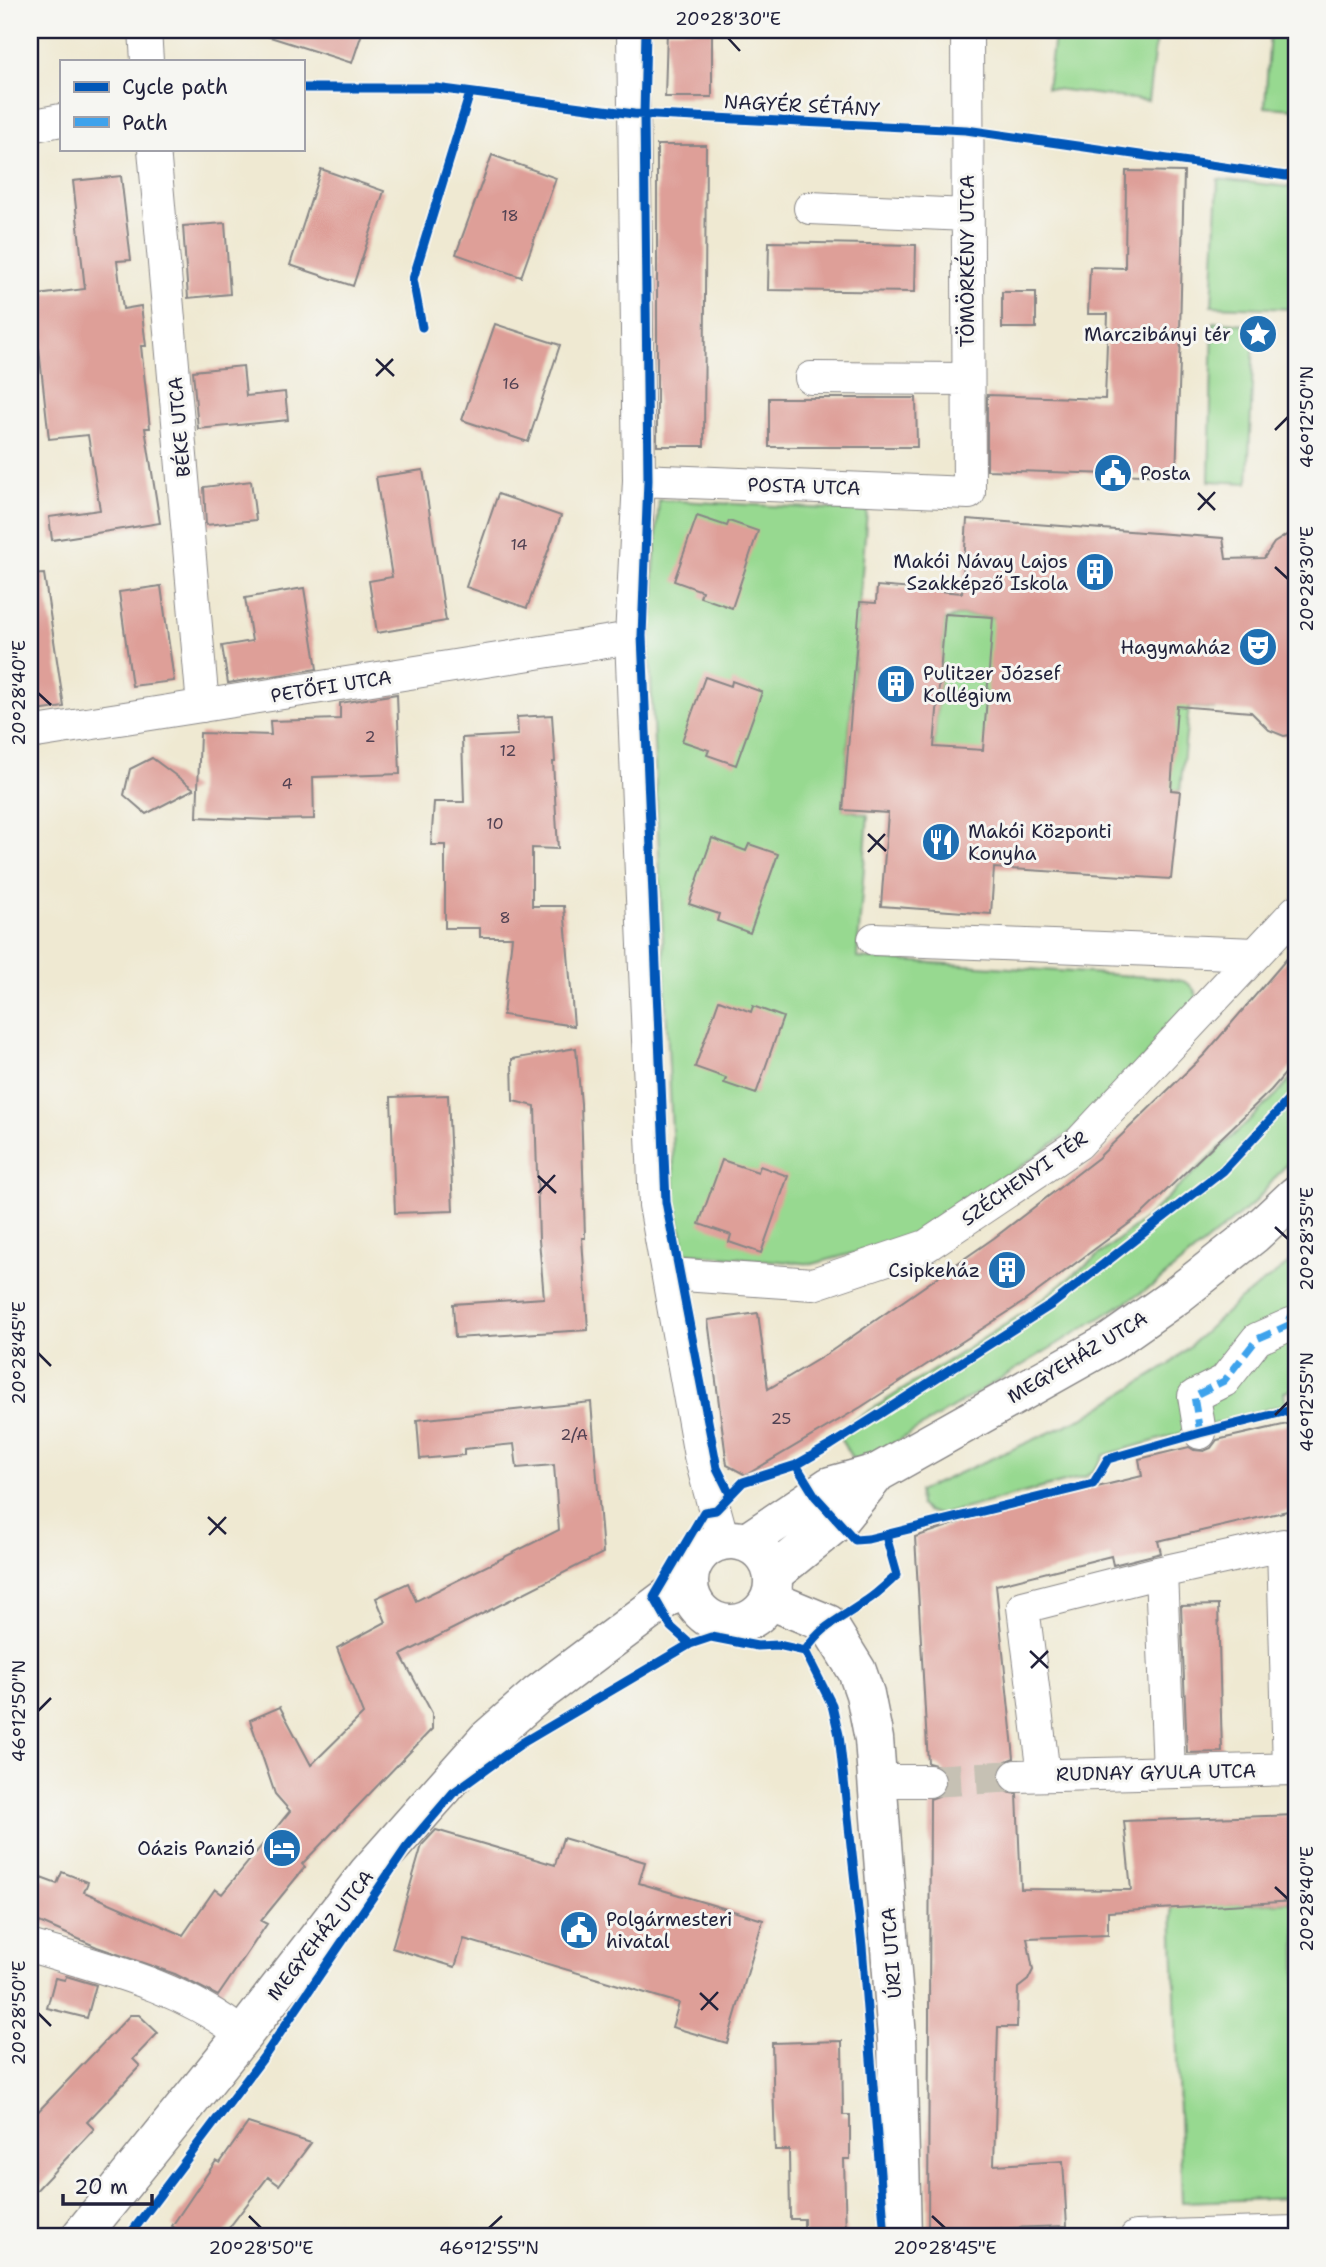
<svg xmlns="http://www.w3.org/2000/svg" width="1326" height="2267" font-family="'Shantell Sans',sans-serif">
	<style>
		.green { fill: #97d990; stroke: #5c7e66; stroke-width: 2 }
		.building { fill: #de9f98; fill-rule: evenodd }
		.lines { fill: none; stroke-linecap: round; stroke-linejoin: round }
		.minor-tunnel { stroke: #c6c1b4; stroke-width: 32; stroke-dasharray: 32 16; stroke-linecap: butt }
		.minor-casing { stroke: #888686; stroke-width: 34 }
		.major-casing { stroke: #888686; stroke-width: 41 }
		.minor { stroke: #fff; stroke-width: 32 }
		.major { stroke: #fff; stroke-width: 38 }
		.quiet { stroke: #3ea2ec; stroke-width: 7; stroke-dasharray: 14 7; stroke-linecap: butt }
		.cycleway-casing { stroke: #f6f6f2; stroke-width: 13 }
		.cycleway { stroke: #0057b8; stroke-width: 9 }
		.ticks { fill: none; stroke: #22223b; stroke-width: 2.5 }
		.labels { text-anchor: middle; stroke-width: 6; stroke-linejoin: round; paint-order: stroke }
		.number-label { font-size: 16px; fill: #514152 }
		.street-label { font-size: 19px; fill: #22223b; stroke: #f6f6f2 }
		.poi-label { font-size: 19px; fill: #22223b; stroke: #f6f6f2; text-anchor: end }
		.neatline { fill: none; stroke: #22223b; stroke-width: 2.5 }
		.ticks-label { font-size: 18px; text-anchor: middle; fill: #22223b }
	</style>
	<rect width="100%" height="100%" fill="#f6f6f2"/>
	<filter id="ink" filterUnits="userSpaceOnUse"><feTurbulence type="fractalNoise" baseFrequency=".0143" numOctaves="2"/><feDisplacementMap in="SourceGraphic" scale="14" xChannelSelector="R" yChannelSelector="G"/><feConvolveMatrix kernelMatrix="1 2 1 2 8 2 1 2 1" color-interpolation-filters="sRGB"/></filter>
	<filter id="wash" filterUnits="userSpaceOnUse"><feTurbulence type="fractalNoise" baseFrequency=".00686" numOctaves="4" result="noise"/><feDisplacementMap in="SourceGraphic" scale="28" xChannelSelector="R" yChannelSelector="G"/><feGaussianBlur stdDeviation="1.57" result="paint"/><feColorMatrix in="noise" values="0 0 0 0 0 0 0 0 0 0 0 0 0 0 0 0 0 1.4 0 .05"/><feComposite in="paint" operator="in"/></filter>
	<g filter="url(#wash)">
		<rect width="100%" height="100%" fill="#efe9d2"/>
		<path class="green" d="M1055,30H1157L1148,101L1047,88Z
			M1270,30H1296V109L1265,107Z
			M1218,179L1289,187L1296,184V309L1212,306Z
			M1213,322C1229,323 1247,319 1254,336L1248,483L1209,481Z
			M659,500L867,511L843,809L868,815L857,958L1164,978C1185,980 1194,981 1199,1003L1070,1132L924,1234L813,1264L685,1253L675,1197L649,637Z
			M1226,586L1214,709L1189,707L1180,791L1001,778L934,747L944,620L960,615L1101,625Z
			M1296,1072V1153L1255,1202L1154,1285L857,1466L836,1432L1028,1310L1146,1218L1278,1093Z
			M1296,1258V1389L1284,1392L1286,1404L1104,1455L1095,1469L1087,1476L940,1515L927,1511L920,1505L919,1491L1082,1418L1169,1365L1236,1303Z
			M1296,1902V2198L1182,2202L1172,1906Z"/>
		<g id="blocks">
			<path class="building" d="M265,30H363L352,63L264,35Z
				M667,30H712V97H665Z
				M657,145H706L704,446H657Z
				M492,155L556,178L521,277L456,254Z
				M321,169L384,191L353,286L290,265Z
				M1126,171L1184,172L1180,332H1181L1176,476L987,470V395L1105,399L1108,314H1088L1090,267L1125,268Z
				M121,176L131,260L117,261L123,309L141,306L146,346H141L150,428H145L160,523L52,540L49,517L100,510L88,435L49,439L39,349L30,351V296L85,289L73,181Z
				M225,223L230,294L188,298L183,226Z
				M769,242L916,245L915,292L768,290Z
				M1002,292H1036V328H1002Z
				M495,324L560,345L528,442L462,420Z
				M243,366L246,396L285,392L288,420L198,429L193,371Z
				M769,398H916L917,447H769Z
				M423,470L446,621L377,633L369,581L392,577L376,477Z
				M251,481L256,520L206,525L204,487Z
				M498,494L561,516L527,608L466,587Z
				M697,516L727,526L729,521L758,531L732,608L700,597L702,591L674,581Z
				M967,519L1223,538L1226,559L1264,558L1274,543L1296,529V734L1284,736L1269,730L1251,712L1177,706L1171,790L1180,791L1171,879L994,868L991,914L881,906L888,813L843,810L860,602L876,603L877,586L962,593ZM945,614L993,617L983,750L934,747Z
				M44,574L64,707L30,712V575Z
				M161,586L174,681L132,686L119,592Z
				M304,588L317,669L228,683L222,646L252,641L245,598Z
				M705,677L731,686L732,681L762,692L736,765L707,755L709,750L682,741Z
				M397,694L400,774L313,777L314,819L270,820L197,817L200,733L271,735L270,721L340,719V703Z
				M552,715L555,762H553L558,849L532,848V906H564L574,1026L503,1015L512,937H480V928H445V845H431L434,802H464L462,738L518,735L517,717Z
				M152,758L194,789L146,814L124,795L130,769Z
				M712,838L746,851L749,844L778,854L750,933L717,921L719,914L689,904Z
				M1296,948V1061L1271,1090L1142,1214L1022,1303L861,1407L746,1475L727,1465L708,1320L758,1313L768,1389L827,1354L994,1238L1098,1158L1205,1054Z
				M719,1000L751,1012L753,1006L783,1017L756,1094L724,1083L726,1078L695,1067Z
				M576,1048L581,1104L585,1238H582L588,1330L455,1338L453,1304L544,1298L539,1240L535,1106L513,1101L512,1059Z
				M448,1095L453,1211L395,1213L391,1097Z
				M722,1160L758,1172L760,1166L788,1176L761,1253L729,1242L731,1235L699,1224Z
				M591,1402L603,1553L401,1655L432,1713V1729L302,1864L305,1867L261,1921L267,1924L218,1996L175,1974L97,1947L30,1918V1874L57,1884L62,1872L88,1882L84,1892L183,1935L215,1889L222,1894L290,1811L275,1794L250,1720L280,1707L311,1765L363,1714L337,1648L386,1622L376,1598L408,1583L416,1601L559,1530L554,1465L517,1468L514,1444L464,1449V1455L420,1459L417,1420Z
				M1296,1422V1509L1158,1541L1161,1553L1113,1565L1111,1556L996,1585L1014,1758L1006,1761L1000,1767L998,1777L1000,1785L1007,1792L1017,1794L1021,1889L1131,1890L1124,1821L1296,1815V1901L1108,1912V1935L1027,1938L1033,1970L1028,1980L1018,1988L1017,2027H998L994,2165L1063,2161L1067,2226L928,2231L930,1799L939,1796L944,1791L947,1780L944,1771L939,1766L928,1763L915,1537L979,1516L1142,1476L1139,1459L1189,1447L1194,1450L1204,1451L1211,1448L1217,1440Z
				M1218,1605L1222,1752L1187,1753L1181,1606Z
				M436,1830L555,1865L563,1838L645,1862L639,1883L763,1920L727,2043L672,2027L679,2003L464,1939L455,1967L392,1948L422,1845Z
				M66,1976L96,1985L87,2018L47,2008L55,1978L65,1980Z
				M130,2015H139L158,2033L133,2059L140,2066L87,2122L94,2129L30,2197V2120Z
				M842,2041L843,2115H850V2159H844L846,2237H804V2219H790L789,2150H775L772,2043Z
				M248,2123L311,2143L279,2185L268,2177L222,2237H170L176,2229L172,2226L216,2161L220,2163Z"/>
		</g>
	</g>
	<g filter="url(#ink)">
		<use href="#blocks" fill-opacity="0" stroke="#888686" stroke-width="2"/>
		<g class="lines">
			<path class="minor-tunnel" d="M929,1781L1016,1776"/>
			<defs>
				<path id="minor" d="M145,30L147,61
					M633,30L639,480L631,638L655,1205L700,1456L723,1540
					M30,126L61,120
					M154,149L203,706
					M810,208L967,215
					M811,378L968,379
					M639,480L969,493L967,30
					M30,733L631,638
					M874,939L1256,954
					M669,1274L813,1284L926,1246L1078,1144L1296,911
					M1200,1433L1194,1396L1224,1381L1257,1339L1291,1324
					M1161,1572L1283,1545L1289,1769
					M1044,1775L1023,1607L1161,1572L1169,1772
					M1016,1776L1296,1769
					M878,1781H929
					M30,1946C103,1968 182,1986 243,2035
					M1136,2237L1296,2232"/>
				<path id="major" d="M689 1582a42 42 0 1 1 84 0a42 42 0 1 1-84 0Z
					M747,1542L830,1486L877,1473L1112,1341L1176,1296L1253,1235L1296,1195
					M773,1574L838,1521L877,1473
					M770,1600L828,1624L857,1671L865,1694L874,1739L897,2038L902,2237
					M80,2237L243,2035L368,1873L486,1740L537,1695L688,1582"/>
			</defs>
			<use href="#minor" class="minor-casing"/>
			<use href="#major" class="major-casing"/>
			<use href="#minor" class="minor"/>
			<use href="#major" class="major"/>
			<path class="quiet" d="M1296,1307L1290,1319L1296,1331
				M1200,1433L1194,1396L1224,1381L1257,1339L1291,1324"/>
			<defs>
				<path id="cycleway" d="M646,30L644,115L648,480L642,636L666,1202L717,1468L730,1494
					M303,88H436L634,114L966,130L1286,176L1296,172
					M422,327L413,279L470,93
					M796,1465L815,1496L855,1540L868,1539L1093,1484L1108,1459L1200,1433L1295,1409L1292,1395L1296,1394
					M690,1644L671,1627L654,1597L704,1512L716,1510L743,1482L796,1465L831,1445L1051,1305L1223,1171L1296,1092
					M805,1651L832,1705L839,1735L862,1946L885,2237
					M128,2237L263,2058L406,1848L453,1793L522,1743L690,1644L711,1637L757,1646L778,1645L805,1651C824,1623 840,1620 866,1601C877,1594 887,1584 897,1575L886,1536"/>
			</defs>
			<use href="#cycleway" class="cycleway-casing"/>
			<use href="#cycleway" class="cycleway"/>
		</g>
	</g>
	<path class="ticks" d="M728,38L740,51M376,359L394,376M376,376L393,359M1275,430L1288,417M1198,493L1215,510M1198,510L1215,492M1275,567L1288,579M38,693L51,705M868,834L886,851M868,852L885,834M538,1176L556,1193M538,1193L555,1175M1275,1227L1288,1239M38,1353L51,1366M1275,1415L1288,1402M208,1517L226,1534M209,1535L226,1517M1030,1651L1048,1668M1031,1668L1048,1651M38,1711L51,1698M1275,1887L1288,1899M700,1993L718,2010M701,2010L718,1992M38,2013L51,2026M249,2216L261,2228M932,2216L945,2228M489,2228L502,2216"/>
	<defs>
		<symbol id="sight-disc" viewBox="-11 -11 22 22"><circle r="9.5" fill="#1f6fb2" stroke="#f6f6f2"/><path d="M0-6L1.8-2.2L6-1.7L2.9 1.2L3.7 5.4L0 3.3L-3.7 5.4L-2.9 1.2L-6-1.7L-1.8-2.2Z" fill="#fff"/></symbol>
		<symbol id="civic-disc" viewBox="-11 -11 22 22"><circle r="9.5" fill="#1f6fb2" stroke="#f6f6f2"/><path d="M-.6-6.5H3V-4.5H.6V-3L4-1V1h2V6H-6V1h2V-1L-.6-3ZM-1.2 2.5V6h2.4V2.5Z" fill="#fff"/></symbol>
		<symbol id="building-disc" viewBox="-11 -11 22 22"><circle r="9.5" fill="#1f6fb2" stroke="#f6f6f2"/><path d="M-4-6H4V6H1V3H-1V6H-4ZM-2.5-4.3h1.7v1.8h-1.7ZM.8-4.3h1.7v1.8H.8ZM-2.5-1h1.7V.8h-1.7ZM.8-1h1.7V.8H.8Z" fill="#fff"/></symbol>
		<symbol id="theatre-disc" viewBox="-11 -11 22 22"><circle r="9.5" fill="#1f6fb2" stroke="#f6f6f2"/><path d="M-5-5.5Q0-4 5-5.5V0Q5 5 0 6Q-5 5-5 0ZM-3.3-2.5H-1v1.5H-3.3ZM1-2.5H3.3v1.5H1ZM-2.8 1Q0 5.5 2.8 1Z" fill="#fff"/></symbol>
		<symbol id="restaurant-disc" viewBox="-11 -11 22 22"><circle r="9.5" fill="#1f6fb2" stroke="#f6f6f2"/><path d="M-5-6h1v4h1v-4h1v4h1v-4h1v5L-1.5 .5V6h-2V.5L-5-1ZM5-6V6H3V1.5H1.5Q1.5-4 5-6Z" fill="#fff"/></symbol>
		<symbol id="hotel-disc" viewBox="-11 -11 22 22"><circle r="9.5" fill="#1f6fb2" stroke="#f6f6f2"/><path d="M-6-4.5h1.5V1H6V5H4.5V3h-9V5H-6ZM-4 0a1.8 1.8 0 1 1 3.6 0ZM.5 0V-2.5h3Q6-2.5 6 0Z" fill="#fff"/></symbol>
	</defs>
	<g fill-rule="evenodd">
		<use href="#sight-disc" x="1236" y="312" width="44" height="44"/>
		<use href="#civic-disc" x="1091" y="451" width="44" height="44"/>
		<use href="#building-disc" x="1073" y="550" width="44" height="44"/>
		<use href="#theatre-disc" x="1236" y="625" width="44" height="44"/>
		<use href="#building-disc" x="874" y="662" width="44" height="44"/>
		<use href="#restaurant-disc" x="919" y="820" width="44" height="44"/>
		<use href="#building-disc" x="985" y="1248" width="44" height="44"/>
		<use href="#hotel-disc" x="260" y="1826" width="44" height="44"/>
		<use href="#civic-disc" x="557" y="1908" width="44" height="44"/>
	</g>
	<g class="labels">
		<g class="number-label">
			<text x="510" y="221">18</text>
			<text x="511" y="389">16</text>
			<text x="519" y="550">14</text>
			<text x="370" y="742">2</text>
			<text x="508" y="756">12</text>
			<text x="287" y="789">4</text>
			<text x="495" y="829">10</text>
			<text x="505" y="923">8</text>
			<text x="781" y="1424">25</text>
			<text x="574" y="1440">2/A</text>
		</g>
		<g class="street-label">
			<text transform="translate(802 105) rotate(3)" y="7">NAGYÉR SÉTÁNY</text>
			<text transform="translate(967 261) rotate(-90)" y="7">TÖMÖRKÉNY UTCA</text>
			<text transform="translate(179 427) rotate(-95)" y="7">BÉKE UTCA</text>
			<text transform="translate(804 486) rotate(2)" y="7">POSTA UTCA</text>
			<text transform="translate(331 686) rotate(-9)" y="7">PETŐFI UTCA</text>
			<text transform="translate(1024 1178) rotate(-35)" y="7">SZÉCHENYI TÉR</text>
			<text transform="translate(1077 1357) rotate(-31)" y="7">MEGYEHÁZ UTCA</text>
			<text transform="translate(1156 1772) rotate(-1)" y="7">RUDNAY GYULA UTCA</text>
			<text transform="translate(320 1935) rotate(-52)" y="7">MEGYEHÁZ UTCA</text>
			<text transform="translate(891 1953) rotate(-94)" y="7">ÚRI UTCA</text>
		</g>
		<g class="poi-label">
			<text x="1231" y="341">Marczibányi tér</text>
			<text x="1140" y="480" text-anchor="start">Posta</text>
			<text x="1068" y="568">Makói Návay Lajos<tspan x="1068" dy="22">Szakképző Iskola</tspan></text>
			<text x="1231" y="654">Hagymaház</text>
			<text x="923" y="680" text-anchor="start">Pulitzer József<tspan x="923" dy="22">Kollégium</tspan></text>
			<text x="968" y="838" text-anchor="start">Makói Központi<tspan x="968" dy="22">Konyha</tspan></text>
			<text x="980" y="1277">Csipkeház</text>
			<text x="255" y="1855">Oázis Panzió</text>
			<text x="606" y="1926" text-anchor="start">Polgármesteri<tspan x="606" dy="22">hivatal</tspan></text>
		</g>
	</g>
	<rect width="1326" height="2267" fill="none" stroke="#f6f6f2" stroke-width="77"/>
	<rect x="60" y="60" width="245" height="91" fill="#f6f6f2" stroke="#a1a1a9" stroke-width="2"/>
	<rect x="74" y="82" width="35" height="10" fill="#0057b8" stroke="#a1a1a9" stroke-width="2"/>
	<text x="122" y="94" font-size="21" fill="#22223b">Cycle path</text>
	<rect x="74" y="117" width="35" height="10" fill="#3ea2ec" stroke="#a1a1a9" stroke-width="2"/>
	<text x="122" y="130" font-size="21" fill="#22223b">Path</text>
	<path d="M63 2194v10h89v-10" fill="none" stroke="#22223b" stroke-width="3.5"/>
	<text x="74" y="2194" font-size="21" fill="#22223b" stroke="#f6f6f2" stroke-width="5" paint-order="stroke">20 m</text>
	<rect x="38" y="38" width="1250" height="2190" class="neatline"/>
	<g class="ticks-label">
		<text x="728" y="25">20°28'30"E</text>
		<text transform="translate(1307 417) rotate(-90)" y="6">46°12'50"N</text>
		<text transform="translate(1307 579) rotate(-90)" y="6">20°28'30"E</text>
		<text transform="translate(19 693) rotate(-90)" y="6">20°28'40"E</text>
		<text transform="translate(1307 1239) rotate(-90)" y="6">20°28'35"E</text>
		<text transform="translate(19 1353) rotate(-90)" y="6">20°28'45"E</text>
		<text transform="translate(1307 1402) rotate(-90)" y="6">46°12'55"N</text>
		<text transform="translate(19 1711) rotate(-90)" y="6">46°12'50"N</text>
		<text transform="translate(1307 1899) rotate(-90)" y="6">20°28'40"E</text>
		<text transform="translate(19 2013) rotate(-90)" y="6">20°28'50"E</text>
		<text x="261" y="2254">20°28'50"E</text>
		<text x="489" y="2254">46°12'55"N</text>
		<text x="945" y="2254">20°28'45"E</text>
	</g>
</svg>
